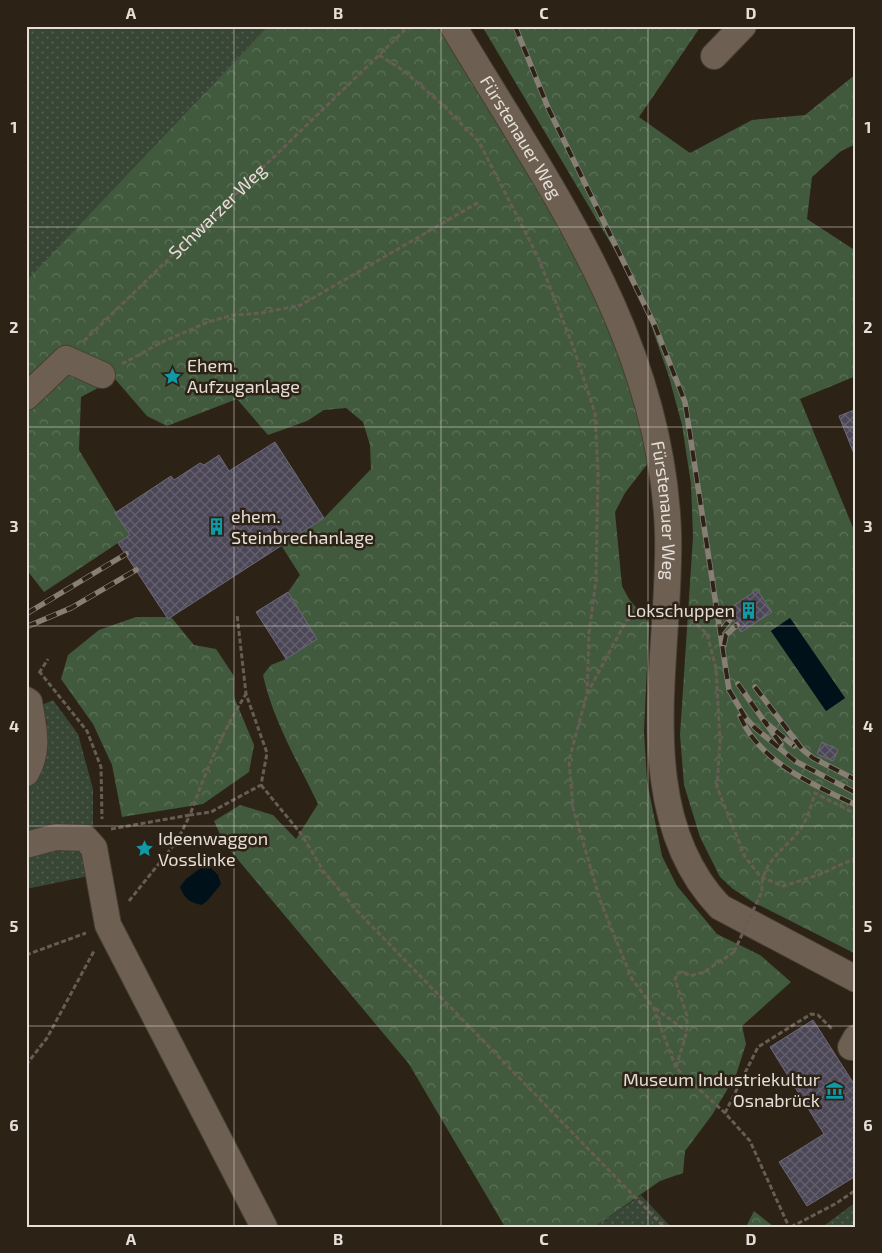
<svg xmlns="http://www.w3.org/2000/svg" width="882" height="1253" font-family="'Exo 2',sans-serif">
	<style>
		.green { fill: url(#green-dots) }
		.forest { fill: url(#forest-crowns); fill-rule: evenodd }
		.water { fill: #00111a }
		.building { fill: url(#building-cross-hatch); stroke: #6d6879 }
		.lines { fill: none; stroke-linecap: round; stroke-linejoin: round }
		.minor-casing { stroke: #473e35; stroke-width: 28 }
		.path { stroke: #675d53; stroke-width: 3; stroke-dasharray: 5 2.5; stroke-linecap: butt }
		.minor { stroke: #6d6052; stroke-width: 26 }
		.rail-casing { stroke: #877e74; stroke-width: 5.5 }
		.rail { stroke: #2d2216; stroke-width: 4; stroke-dasharray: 11; stroke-linecap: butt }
		.path-bridge { stroke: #675d53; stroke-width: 3; stroke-dasharray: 5 2.5; stroke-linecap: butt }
		.grid { fill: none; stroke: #e6dfd7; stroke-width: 1; stroke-opacity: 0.55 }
		.labels { text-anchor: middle; stroke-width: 5; stroke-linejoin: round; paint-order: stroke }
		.street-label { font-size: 18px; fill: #e6dfd7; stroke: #2d2216 }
		.poi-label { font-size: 18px; fill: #e6dfd7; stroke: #2d2216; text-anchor: start }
		.neatline { fill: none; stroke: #e6dfd7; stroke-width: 2 }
		.grid-label { font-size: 16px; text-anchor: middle; font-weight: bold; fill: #e6dfd7 }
	</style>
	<defs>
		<pattern id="green-dots" width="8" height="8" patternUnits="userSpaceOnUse" patternTransform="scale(1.25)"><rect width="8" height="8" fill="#374635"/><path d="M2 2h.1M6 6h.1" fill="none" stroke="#546052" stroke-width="1.8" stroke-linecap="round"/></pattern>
		<pattern id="forest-crowns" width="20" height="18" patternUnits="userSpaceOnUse" patternTransform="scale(1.25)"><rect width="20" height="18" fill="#415a3e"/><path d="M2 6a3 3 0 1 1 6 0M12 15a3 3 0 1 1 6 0" fill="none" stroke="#5c7159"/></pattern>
		<pattern id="building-cross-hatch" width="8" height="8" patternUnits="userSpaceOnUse" patternTransform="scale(1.25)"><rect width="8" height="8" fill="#4c4757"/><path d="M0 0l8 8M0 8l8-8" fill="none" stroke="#66616e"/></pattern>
	</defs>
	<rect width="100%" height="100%" fill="#2d2216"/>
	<path class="green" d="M26,26H268L26,281Z
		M53,700L78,734L93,789V827L52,830L26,837V793L47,754V723L42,705Z
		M77,845L94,875L26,889V853Z
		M641,1195L671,1227H594Z
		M856,1202V1227H822Z"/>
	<path class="forest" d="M268,26H441L555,218L595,291L634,390L648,463L625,493L615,512L622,586L629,599L649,623L644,731L647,781L662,856L677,886L717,934L760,955L791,982L742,1026L746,1044L736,1075L712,1115L685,1151L683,1173L660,1181L594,1227H505L409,1064L224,843L214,821L240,805L273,815L296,839L318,804C298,762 273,721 263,675L271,665L286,659L316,639L288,592L300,575L281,545L324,518L371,469L370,445L363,422L346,408L324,410L307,421L268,435L237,399L167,426L147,416L115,379L81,397L79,450L130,535L44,592L26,569V281Z
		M482,26H701L639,117L690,153L752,120L805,115L856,74V144L841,151L812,177L807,219L856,251V376L800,399L856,535V954L753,902L733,889L720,877L700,837L684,785L680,735L693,537L691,484L682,425L669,377L648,316L617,254ZM790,618L845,698L826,711L771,631Z
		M136,617H171L194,645L216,649L234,676V697L254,745L249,772L203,804L122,817L112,765L93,724L61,679L68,655L99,630Z
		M754,1211L774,1227H746Z"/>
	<path class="water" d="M790,618L845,698L826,711L771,631Z
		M202,867H210L218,875L221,884L208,900L202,905C190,903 184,898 180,887L186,879Z"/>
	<path class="building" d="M854,410L856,415V459L839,416Z
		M275,442L324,518L168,619L118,543L130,535L115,513L171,476L174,480L200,463L204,465L219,455L229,471Z
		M757,590L772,612L741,632L727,610Z
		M288,592L317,639L286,659L256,612Z
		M822,742L838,750L833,761L817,754Z
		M813,1020L856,1087V1176L807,1206L779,1162L824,1134L770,1047Z"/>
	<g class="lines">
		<defs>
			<g id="minor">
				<path id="s2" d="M453,26C549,187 661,337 668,532C672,652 627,810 720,907L856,979"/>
				<path d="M714,56L743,26"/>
				<path d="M26,397L66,359L102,375"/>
				<path d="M26,700L29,702C33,726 40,750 26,773"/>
				<path d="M26,845L56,837L85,838L94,848L108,925L264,1227"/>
				<path d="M851,1047L856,1038"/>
			</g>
		</defs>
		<use href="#minor" class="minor-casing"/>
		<g class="path">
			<path d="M379,55L404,71L445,107L479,142L538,257L573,346L595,413L598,473L596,580L589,633L587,694L569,760L573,808L601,903L632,979L653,1007L676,1068L725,1113L750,1141L789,1227"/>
			<path id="s1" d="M84,341L409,26"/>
			<path d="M122,364L162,342L208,322L234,315L262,313L301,305L479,202"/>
			<path d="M691,619L707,634L716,668L720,741L717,787L745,857L761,877L783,886L818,875L856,858"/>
			<path d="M39,671L87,731L101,767L102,819"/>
			<path d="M39,673L48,659"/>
			<path d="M587,694L626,621L642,612"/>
			<path d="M261,785L302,835L324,872L359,913L664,1227"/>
			<path d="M111,829L190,815C206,771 221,734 246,694"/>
			<path d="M762,891C760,859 790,848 804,823C809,814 812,803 815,793L856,814"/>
			<path d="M129,901L177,841L190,815L211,812L261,785L267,753L246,694L237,614"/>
			<path d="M26,955L86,933"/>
			<path d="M655,1008L686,1031"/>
			<path d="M26,1065L47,1038L94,951"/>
			<path d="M676,1067L687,1031V1016L675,979L678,973L684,972L690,976L704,972L734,952"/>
			<path d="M725,1113L758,1047L811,1014L818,1015L833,1030"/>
			<path d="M791,1227L835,1204L856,1190"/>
		</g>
		<use href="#minor" class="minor"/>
		<defs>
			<path id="rail" d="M515,26L549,110L655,326L685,402L729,690L745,717L755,728L795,761L856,793
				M26,614L126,554
				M26,627L71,608L136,570
				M721,631L732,617
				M724,645L726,635L737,625
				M738,684L764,721
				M755,687L802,749L813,758L856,780
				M740,716C759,762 814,785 856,805
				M781,744L764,721L794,746"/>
		</defs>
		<use href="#rail" class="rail-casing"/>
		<use href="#rail" class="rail"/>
		<path class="path-bridge" d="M734,952L762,891"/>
	</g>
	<path class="grid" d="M234,26V1227M441,26V1227M648,26V1227M26,227H856M26,427H856M26,626H856M26,826H856M26,1026H856"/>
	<defs>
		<symbol id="sight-bare" viewBox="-9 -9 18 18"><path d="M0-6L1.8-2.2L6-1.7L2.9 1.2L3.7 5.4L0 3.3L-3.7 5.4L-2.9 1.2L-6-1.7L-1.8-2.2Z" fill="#0f9aa8" stroke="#2d2216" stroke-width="2.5" paint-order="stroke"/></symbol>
		<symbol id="building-bare" viewBox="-9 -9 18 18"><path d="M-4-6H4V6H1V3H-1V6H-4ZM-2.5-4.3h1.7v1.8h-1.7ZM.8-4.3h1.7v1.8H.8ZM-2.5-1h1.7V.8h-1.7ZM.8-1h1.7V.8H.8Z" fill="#0f9aa8" stroke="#2d2216" stroke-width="2.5" paint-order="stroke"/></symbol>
		<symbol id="museum-bare" viewBox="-9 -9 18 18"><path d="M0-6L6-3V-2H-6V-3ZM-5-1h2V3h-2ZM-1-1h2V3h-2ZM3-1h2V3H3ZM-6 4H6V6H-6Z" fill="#0f9aa8" stroke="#2d2216" stroke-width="2.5" paint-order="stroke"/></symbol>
	</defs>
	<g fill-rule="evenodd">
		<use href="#sight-bare" x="160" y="364" width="25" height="25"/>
		<use href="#building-bare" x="204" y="514" width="25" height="25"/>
		<use href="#building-bare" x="736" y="598" width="25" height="25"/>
		<use href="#sight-bare" x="132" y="836" width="25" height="25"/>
		<use href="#museum-bare" x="822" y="1078" width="25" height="25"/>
	</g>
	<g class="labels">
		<g class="street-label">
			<text dy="6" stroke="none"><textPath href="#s2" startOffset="130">Fürstenauer Weg</textPath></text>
			<text dy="6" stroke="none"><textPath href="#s1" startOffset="186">Schwarzer Weg</textPath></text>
			<text dy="6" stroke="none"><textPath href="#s2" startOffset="535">Fürstenauer Weg</textPath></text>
		</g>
		<g class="poi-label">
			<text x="187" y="372">Ehem.<tspan x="187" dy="21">Aufzuganlage</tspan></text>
			<text x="231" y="523">ehem.<tspan x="231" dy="21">Steinbrechanlage</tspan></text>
			<text x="735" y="617" text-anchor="end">Lokschuppen</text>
			<text x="158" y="845">Ideenwaggon<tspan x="158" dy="21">Vosslinke</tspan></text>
			<text x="820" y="1086" text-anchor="end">Museum Industriekultur<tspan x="820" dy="21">Osnabrück</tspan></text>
		</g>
	</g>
	<rect width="882" height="1253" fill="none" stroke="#2d2216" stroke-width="55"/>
	<rect x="28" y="28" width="826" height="1198" class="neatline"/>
	<g class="grid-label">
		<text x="131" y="19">A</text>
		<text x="338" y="19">B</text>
		<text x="544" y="19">C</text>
		<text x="751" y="19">D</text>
		<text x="14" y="133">1</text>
		<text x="868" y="133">1</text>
		<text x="14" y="333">2</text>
		<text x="868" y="333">2</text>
		<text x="14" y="532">3</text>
		<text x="868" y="532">3</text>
		<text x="14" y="732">4</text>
		<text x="868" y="732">4</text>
		<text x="14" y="932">5</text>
		<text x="868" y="932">5</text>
		<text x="14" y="1131">6</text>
		<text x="868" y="1131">6</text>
		<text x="131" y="1245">A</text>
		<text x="338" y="1245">B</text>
		<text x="544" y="1245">C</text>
		<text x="751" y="1245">D</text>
	</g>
</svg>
